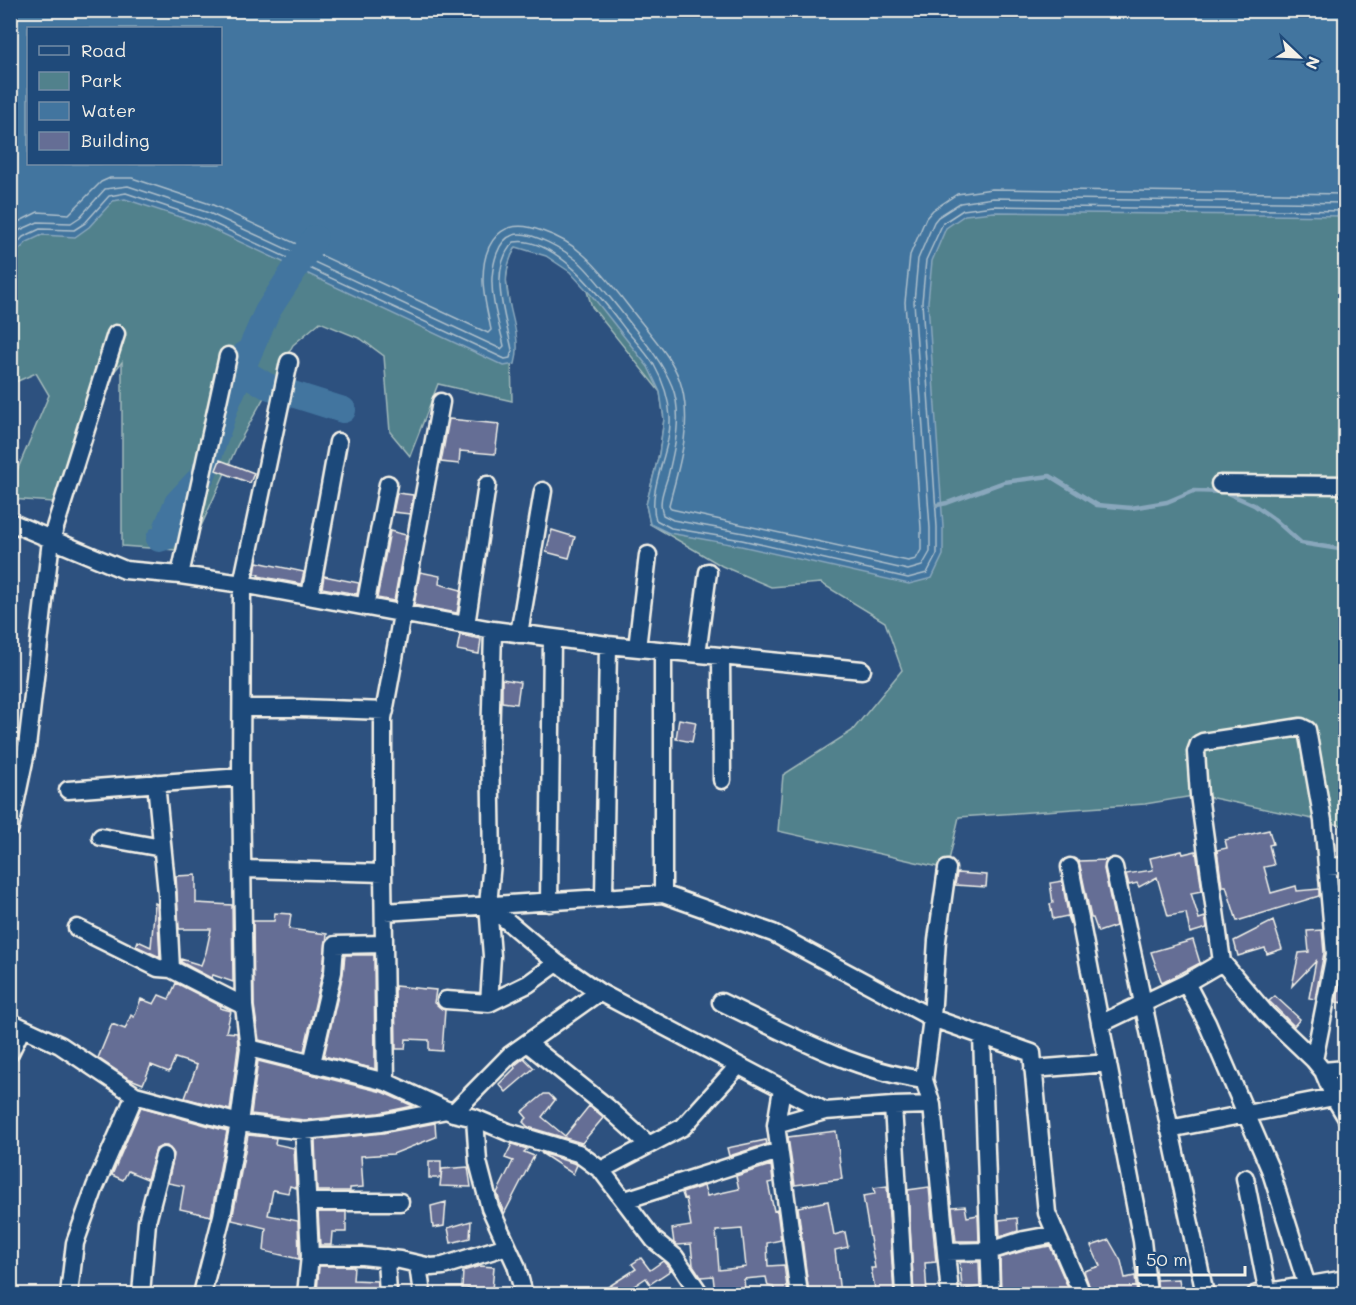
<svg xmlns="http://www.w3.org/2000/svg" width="1356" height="1305" font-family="Mali,sans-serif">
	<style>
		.green { fill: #51818c; stroke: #a2b9ba; stroke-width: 1.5; fill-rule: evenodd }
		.water { fill: #42759f; stroke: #89a7bc; stroke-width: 1.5; fill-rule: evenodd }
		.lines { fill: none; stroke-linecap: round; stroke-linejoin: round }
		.shore { stroke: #adbfcb; stroke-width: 1.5 }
		.stream { stroke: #89a7bc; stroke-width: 4.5 }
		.river { stroke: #42759f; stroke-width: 26 }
		.building { fill: #656e95; stroke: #f4f1e8; stroke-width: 1.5; fill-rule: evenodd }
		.minor-casing { stroke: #f4f1e8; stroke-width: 21 }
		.minor { stroke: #1f4a7a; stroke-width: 16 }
	</style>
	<rect width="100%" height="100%" fill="#2d517f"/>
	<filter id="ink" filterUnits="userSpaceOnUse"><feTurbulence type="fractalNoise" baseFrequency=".0167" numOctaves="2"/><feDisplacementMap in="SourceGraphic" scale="12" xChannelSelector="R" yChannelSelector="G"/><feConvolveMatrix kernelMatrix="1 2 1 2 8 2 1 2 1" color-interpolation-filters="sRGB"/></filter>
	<g filter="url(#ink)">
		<path class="green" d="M11,11H1345V826L1199,795L1145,804L959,817L947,869L778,831L783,775L852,731L902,670L885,622L821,583L771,587L722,566L650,524L646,505L659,454L664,419L660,392L592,307L557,198L516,247L509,260L506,280L510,309L512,401L438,384L410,456L390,432L384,356L361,339L320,322L293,345L237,446L190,551L122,546V362L90,401L67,503L11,499V485L49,395L36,373L11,384ZM28,28H220V164H28Z"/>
		<path class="water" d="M11,10L1345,11V216L994,212L965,215L946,228L932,261L928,302L943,527V555L932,578L909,584L741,546L669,533L650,524L646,505L659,454L664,419L660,392L648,367L593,297L570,272L546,256L516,247C490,289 526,324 515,364L504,366L204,225L125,199L113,201L89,227L75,237L42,235L27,242L11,258ZM28,28H220V164H28Z"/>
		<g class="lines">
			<path class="shore" d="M10,226L38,212L69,214L101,182L110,178H132L213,205L488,333L491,330C488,314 483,296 483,280C483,242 501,215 542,231C557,236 573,245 585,256C606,275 623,300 641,322C657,342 676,363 682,388C692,428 679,466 669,505L671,509L908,561L916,559L921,550V528L905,302L910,255L926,218L933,210L957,194L992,189L1346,194
				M10,240L20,230L38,222L71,223L80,217L105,189L128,186L209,213L501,349L504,346C499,324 491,300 492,278C493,265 497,240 513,235C530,229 566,251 579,262C594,276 607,294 620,310C639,335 660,357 672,386C683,414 675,447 668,476C664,489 658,502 663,515L673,520L744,533L908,570L922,566L930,552V528L914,302L918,259L934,222L938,217L960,203L993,198L1346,203
				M10,251L23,237L40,229L74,230L85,223L109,196L126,193L206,220L505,359L510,358L512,350C506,318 487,269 514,242C556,235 603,300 625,329C635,341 646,352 654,365C663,381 669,399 670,417C672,450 646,490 656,520L671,528L742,540L908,578L927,573L937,554V527L922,302L926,260L943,223L963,210L993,206L1346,211"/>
			<path class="stream" d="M937,505L947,503L1004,482L1050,476L1097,505L1131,508L1167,502L1193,491L1225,492L1254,505L1274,519L1301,543L1346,550"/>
			<path class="river" d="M246,353L243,359L247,374L267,386L343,410
				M159,539L166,537L167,527L177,503L203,475L227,403L267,312L315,238"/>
		</g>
		<path class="building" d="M449,419L499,424L495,454L460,451L459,464L441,462Z
			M220,460L254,473L250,483L216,470Z
			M397,493L413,495L410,514L393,512Z
			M552,530L575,537L569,558L546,552Z
			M390,531L406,535L394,601L377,598Z
			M257,562L304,572L301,584L258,576L259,574H255Z
			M420,572L440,576L439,584L461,590L457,613L414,605Z
			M324,576L359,583L357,594L322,588Z
			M460,635L481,639L479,654L457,650Z
			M502,679L520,682L517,704L502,702Z
			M679,719L696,722L692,742L676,739Z
			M1269,830L1273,844L1269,845L1274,865L1264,867L1271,893L1296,886L1297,891L1319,889V896L1237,921L1226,886H1222L1217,850L1227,848L1225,840Z
			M1182,851L1183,854L1196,851L1202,891L1191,893L1199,919L1205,917L1207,928L1190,933L1186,913L1168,916L1157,877L1139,887L1137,883L1129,885L1126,874L1153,870L1150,858Z
			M1107,860L1104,869L1116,926L1098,932L1093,918H1091L1079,861Z
			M957,873L987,875L986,887L955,885Z
			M196,875V903L232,905L233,982L213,975L211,978L181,962V959L201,965L206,952L211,929H179L176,876Z
			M1062,881L1070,924L1067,916L1053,919L1050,904L1053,903L1050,883Z
			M155,903L157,904L160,957L136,946L138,941L151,947Z
			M275,913L291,914L289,929L327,934L323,970L304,1051L259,1040L254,1005L253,921H274Z
			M1273,921L1282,949L1267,954L1265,948L1238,956L1234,941Z
			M1322,930L1324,953L1315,999L1309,998L1316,961L1292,986L1299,953L1309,952L1307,931Z
			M1193,940L1200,963L1162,983L1151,952Z
			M345,955H374L375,1069L324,1056L343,974Z
			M1342,974H1346V1003L1336,1002Z
			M176,983L221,1006L220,1008L231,1011L226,1032L237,1033L238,1048L230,1110L185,1098L197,1065L175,1058L169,1072L151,1065L143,1084L128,1078L98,1058L112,1024L125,1029L131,1015L134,1017L141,999L154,1004L159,995L169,999Z
			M395,986L436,990L434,1003L445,1010L442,1051L429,1050V1040L406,1039L405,1049H396Z
			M1275,996L1300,1019L1294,1026L1269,1001Z
			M524,1058L534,1068L506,1092L499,1084L515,1068L514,1066Z
			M258,1061L382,1092L413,1106L379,1113L304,1120L251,1114Z
			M544,1094H549L555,1100L542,1117L565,1136L589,1106L603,1118L582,1143L528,1127L523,1122L527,1118L522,1112Z
			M141,1107L227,1131L211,1216L180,1209L184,1186L168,1183L174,1154L167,1146H162L156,1149L147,1179L128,1171L123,1180L112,1175Z
			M435,1123L436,1137L393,1154L361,1156L363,1187L350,1188V1191H317L315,1140L383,1133Z
			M836,1131L842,1179L795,1185L788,1137Z
			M248,1135L276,1138L275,1144L294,1148L296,1188L290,1186L288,1193L273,1190L268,1215L298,1221L299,1259L264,1251L266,1228L232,1220Z
			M766,1140L767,1144L729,1156L727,1148Z
			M512,1144L527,1149L524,1152L534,1156L504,1214L497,1193L513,1161L505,1158Z
			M541,1153L573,1163L577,1165L573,1174Z
			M429,1161H441V1178H429Z
			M771,1165L773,1182L768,1183L774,1211L777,1210L781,1240L767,1243L768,1266L784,1265L788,1294H777L773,1287L768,1286L766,1277L744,1279L745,1290L715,1293L713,1276L701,1277L693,1265L691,1244L677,1245L674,1243L672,1229L691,1226L686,1198L684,1199L682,1193L704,1186L707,1196L739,1189L736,1176ZM742,1229L746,1267L719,1270L716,1231Z
			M468,1167L471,1187L440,1186L442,1169Z
			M887,1186L894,1294H876L871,1268H875L863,1196L875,1194L874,1188Z
			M929,1187L936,1262L925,1263L927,1294H914L908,1190Z
			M828,1201L834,1235L845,1232L848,1247L835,1250L840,1294H809L798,1207Z
			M446,1202L444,1226L433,1228L431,1206Z
			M965,1206L967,1217L978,1215L979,1241H956L952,1207Z
			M318,1212H346V1232H332L331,1245H320Z
			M1017,1218L1018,1231L1000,1237L999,1220Z
			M471,1221L470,1238L451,1243L448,1228Z
			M1109,1240L1121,1261L1125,1278L1135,1276L1137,1294H1092L1084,1271L1100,1266L1091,1246Z
			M1050,1246L1071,1294H1001L1000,1258L1027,1250Z
			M641,1258L650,1270L663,1261L671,1270L650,1284L646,1278L622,1294H597L636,1269L632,1264Z
			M960,1262H979L980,1287L962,1289Z
			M319,1266H354L353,1280L377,1281L378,1294L317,1293Z
			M480,1266L494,1267L492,1290L462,1288L463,1271Z
			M1179,1279L1181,1294H1158L1157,1280Z"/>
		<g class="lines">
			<defs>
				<path id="minor" d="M1220,484L1346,485
					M10,522L125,570L180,575L242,584L493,630L608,645L862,670
					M180,575L228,356
					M310,596L338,442
					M365,607L388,484
					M466,625L487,485
					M519,634L543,491
					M637,648L648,555
					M697,654L708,572
					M721,656L722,780
					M242,708H300L385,711
					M156,783L167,893L171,969L244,1006
					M68,790L241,777
					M10,828L27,747L51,540L116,334
					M101,837L162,848
					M1070,867L1142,1241L1148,1294
					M1114,867L1205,1294
					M1327,867L1346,866
					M243,869L383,873
					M947,869L937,940L932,1018L924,1080L932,1105L950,1294
					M663,894V651
					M604,897L608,645
					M549,903L552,638
					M488,905L557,963L599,992L825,1111
					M384,912L663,894L773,933L932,1018L1032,1053L1047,1213L1082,1294
					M77,928L158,968L171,969
					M1186,983L1207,1023L1270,1169L1307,1286
					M446,1000L489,1003L528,984L557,963
					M721,1002C786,1033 852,1070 924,1080
					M489,1003L492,956L488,905L492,862L490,745L493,630
					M10,1022L60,1045L135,1095L239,1123L304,1131L381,1123L447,1110
					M1100,1024L1186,983L1222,962
					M982,1036L991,1294
					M527,1043L607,1107L649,1145
					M249,1048L386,1082L453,1113L475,1118L508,1132L578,1153L601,1170L654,1240L675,1257L700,1294
					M10,1053L22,1028
					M1314,1060L1266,1014L1222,962L1199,795L1196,752L1199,744L1203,742L1301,727L1307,730L1323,821L1335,954L1314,1060L1323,1071L1334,1097L1346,1117
					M312,1063L333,972L335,945L384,944
					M1033,1069L1108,1063
					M1323,1071L1346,1069
					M386,1082L383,873V718L441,402
					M782,1089L776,1125L799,1294
					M893,1106L904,1292
					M453,1113L510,1055L599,992
					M475,1118L478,1162L490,1208L516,1265L524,1294
					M776,1125L825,1111L893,1106L932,1105
					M1169,1129L1334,1097
					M304,1131L310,1256L306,1294
					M601,1170L683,1127L738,1066
					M1245,1178L1268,1294
					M625,1200L779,1151
					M307,1202H400
					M946,1252L989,1251L1024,1240L1056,1234
					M310,1256H362L400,1260L431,1267L443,1266L507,1246
					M386,1258L388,1294
					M418,1265L422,1294
					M69,1294L75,1243L95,1187L135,1095
					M141,1294L147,1222L164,1156
					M202,1294L222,1216L239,1123L249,1048L244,1006L241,777L242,584L289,362
					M1256,1294L1346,1279"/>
			</defs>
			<use href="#minor" class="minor-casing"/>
			<use href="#minor" class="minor"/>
		</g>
	</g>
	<rect width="1356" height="1305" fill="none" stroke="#1f4a7a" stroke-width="36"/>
	<rect x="18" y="18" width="1320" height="1269" fill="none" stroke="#f4f1e8" stroke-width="2" filter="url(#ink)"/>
	<rect x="27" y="27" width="195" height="138" fill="#1f4a7a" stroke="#748da6" stroke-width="1.5"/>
	<rect x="39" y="46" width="30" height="9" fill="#1f4a7a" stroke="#748da6" stroke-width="1.5"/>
	<text x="81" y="57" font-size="18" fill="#f4f1e8">Road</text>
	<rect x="39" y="72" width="30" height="18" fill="#51818c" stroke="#748da6" stroke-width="1.5"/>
	<text x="81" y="87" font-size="18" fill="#f4f1e8">Park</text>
	<rect x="39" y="102" width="30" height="18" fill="#42759f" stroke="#748da6" stroke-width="1.5"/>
	<text x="81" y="117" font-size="18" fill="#f4f1e8">Water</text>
	<rect x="39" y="132" width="30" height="18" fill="#656e95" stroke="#748da6" stroke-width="1.5"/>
	<text x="81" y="147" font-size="18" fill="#f4f1e8">Building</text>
	<g transform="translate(1299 57) rotate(113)" stroke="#1f4a7a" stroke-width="4.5" paint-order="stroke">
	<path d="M0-4.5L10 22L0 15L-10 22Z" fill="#f4f1e8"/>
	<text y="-9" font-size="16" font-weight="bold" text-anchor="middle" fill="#f4f1e8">N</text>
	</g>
	<path d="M1137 1266v9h108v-9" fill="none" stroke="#f4f1e8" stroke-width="3"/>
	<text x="1146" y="1266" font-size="18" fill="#f4f1e8" stroke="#1f4a7a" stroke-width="4.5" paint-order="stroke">50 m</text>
</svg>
